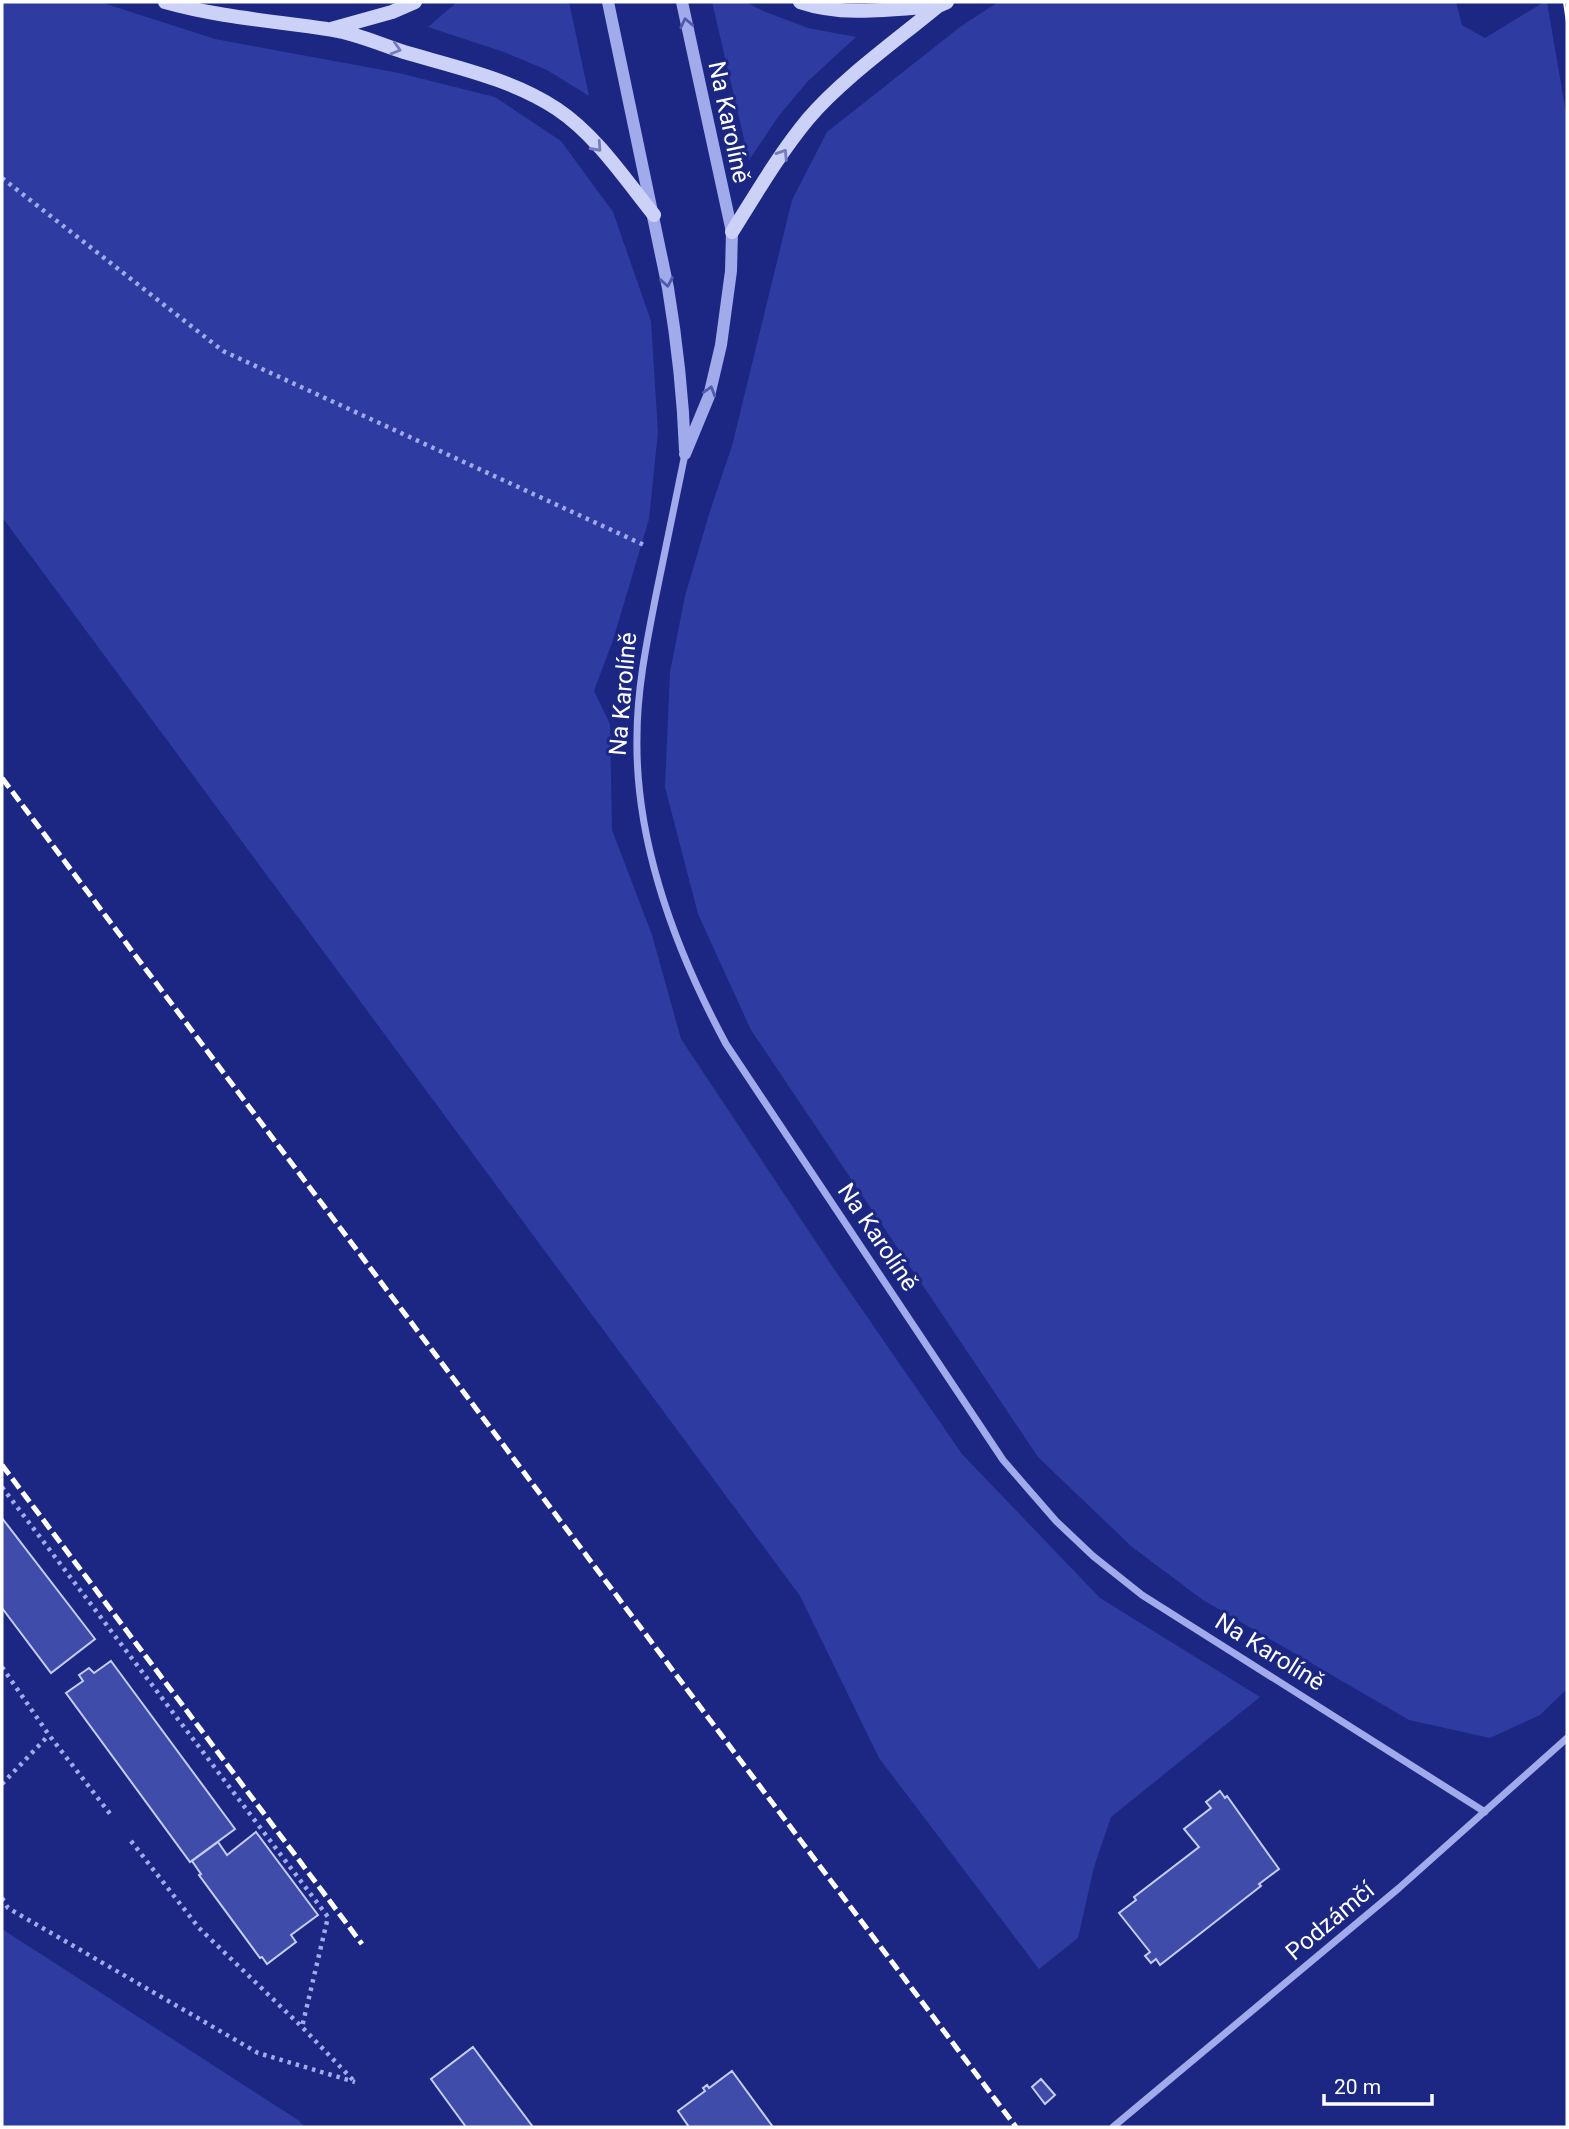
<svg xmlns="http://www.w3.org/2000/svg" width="1569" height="2129" font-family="Roboto,sans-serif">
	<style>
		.green { fill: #2e3ca2 }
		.building { fill: #3f4caa; stroke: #c5ccf8; stroke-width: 2 }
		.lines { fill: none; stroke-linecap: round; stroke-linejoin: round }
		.path { stroke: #a1aaeb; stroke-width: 4.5; stroke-dasharray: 3.5 5; stroke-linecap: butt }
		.minor { stroke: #a1aaeb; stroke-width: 7 }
		.tertiary { stroke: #a1aaeb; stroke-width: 12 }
		.secondary { stroke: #ccd1f8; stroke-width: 14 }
		.tram { stroke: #fff; stroke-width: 2 }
		.rail { stroke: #fff; stroke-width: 5; stroke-dasharray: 12 5; stroke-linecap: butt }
		.oneway { stroke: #515bad }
		.oneway2 { stroke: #747cbe }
		.labels { text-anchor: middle; stroke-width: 6; stroke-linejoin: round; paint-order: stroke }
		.street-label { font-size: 24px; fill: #fff; stroke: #1b2783 }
	</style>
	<rect width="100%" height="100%" fill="#1b2783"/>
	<path class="green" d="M2,2H100L215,39L399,73L495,97L561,141L613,212L651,321L658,432L649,519L613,640L594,691L610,724L612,830L652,935L681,1039L834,1269L962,1454L1100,1598L1260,1697L1111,1817L1094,1867L1078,1938L1039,1969L879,1758L800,1596L2,517Z
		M457,2H569L589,96L547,70L504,52L428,27Z
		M712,2H746L763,11L808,28L856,37L807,82L778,117L749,160Z
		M998,2H1456L1462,25L1485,38L1544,2H1547L1567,119V1689L1540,1715L1490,1738L1409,1720L1203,1600L1132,1547L1038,1457L751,1030L698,914L665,787L670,672L685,596L710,511L732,446L792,200L827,132L960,27Z
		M2,1929L298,2120L305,2127H2Z"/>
	<path class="building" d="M2,1518L95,1639L51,1673L2,1608Z
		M111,1661L235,1829L190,1862L66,1693L83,1681L79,1675L89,1668L94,1673Z
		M1220,1791L1225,1798L1227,1796L1279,1869L1259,1884L1261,1886L1160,1965L1156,1959L1151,1963L1145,1956L1150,1952L1119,1913L1136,1900L1134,1897L1199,1847L1184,1829L1211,1808L1206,1802Z
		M256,1832L318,1915L291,1935L296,1942L267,1964L262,1957L260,1958L199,1875L201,1874L192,1861L218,1842L227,1855Z
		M473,2047L533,2127H466L431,2079Z
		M732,2071L773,2127H689L678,2111L705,2091L703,2088L707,2085L709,2088Z
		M1041,2079L1055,2095L1045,2104L1032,2087Z"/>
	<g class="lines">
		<path class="path" d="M2,178L223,351L644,545
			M2,1487L328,1917L302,2027
			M2,1667L49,1735L111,1815
			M2,1784L49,1735
			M131,1841L199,1928L302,2027L354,2081
			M2,1898L8,1908L258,2053L355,2082"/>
		<path class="minor" d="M685,454C675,501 666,548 656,595C647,641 637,689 637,737C635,844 676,951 726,1044L1003,1460L1056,1521L1093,1556L1142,1595L1485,1812
			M1113,2127L1399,1888L1567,1738"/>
		<path class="tertiary" d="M608,2L668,288C677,342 683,396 685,450
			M682,2L732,232L731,271L721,345L709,396L685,454"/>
		<path class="secondary" d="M165,2C218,17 273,21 327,29C353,32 379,44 404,52C455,67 512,79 557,109C596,135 625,179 654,215
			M800,2C844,17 893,9 938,6
			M331,29L392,12L415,2
			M732,232C756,194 779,154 808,119C842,79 897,40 938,6L947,2"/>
		<path class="tram" d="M1564,2L1567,22"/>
		<path class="rail" d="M2,778L1016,2127
			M2,1465L362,1944"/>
	</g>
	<defs><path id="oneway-chevron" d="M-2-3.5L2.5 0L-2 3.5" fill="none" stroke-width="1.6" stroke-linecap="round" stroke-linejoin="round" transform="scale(1.75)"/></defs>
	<g class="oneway">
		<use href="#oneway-chevron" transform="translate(686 23) rotate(-102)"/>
		<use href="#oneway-chevron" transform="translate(667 282) rotate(80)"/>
		<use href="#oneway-chevron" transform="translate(710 391) rotate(-73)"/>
	</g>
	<g class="oneway2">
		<use href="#oneway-chevron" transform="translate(396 49) rotate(17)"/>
		<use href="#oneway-chevron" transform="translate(597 147) rotate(48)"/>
		<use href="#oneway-chevron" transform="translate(783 154) rotate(-57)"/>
	</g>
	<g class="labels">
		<g class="street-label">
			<text transform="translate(729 122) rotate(78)" y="8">Na Karolíně</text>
			<text transform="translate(623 694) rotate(-85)" y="8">Na Karolíně</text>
			<text transform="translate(878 1237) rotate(56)" y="8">Na Karolíně</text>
			<text transform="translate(1270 1652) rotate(32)" y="8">Na Karolíně</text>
			<text transform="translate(1330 1921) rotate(-40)" y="8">Podzámčí</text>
		</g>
	</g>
	<rect width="1569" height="2129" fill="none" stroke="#ffffff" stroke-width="7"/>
	<path d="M1324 2094v10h108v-10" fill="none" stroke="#ffffff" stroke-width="3.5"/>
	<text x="1334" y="2094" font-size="21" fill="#ffffff" stroke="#1b2783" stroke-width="5" paint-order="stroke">20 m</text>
</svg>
